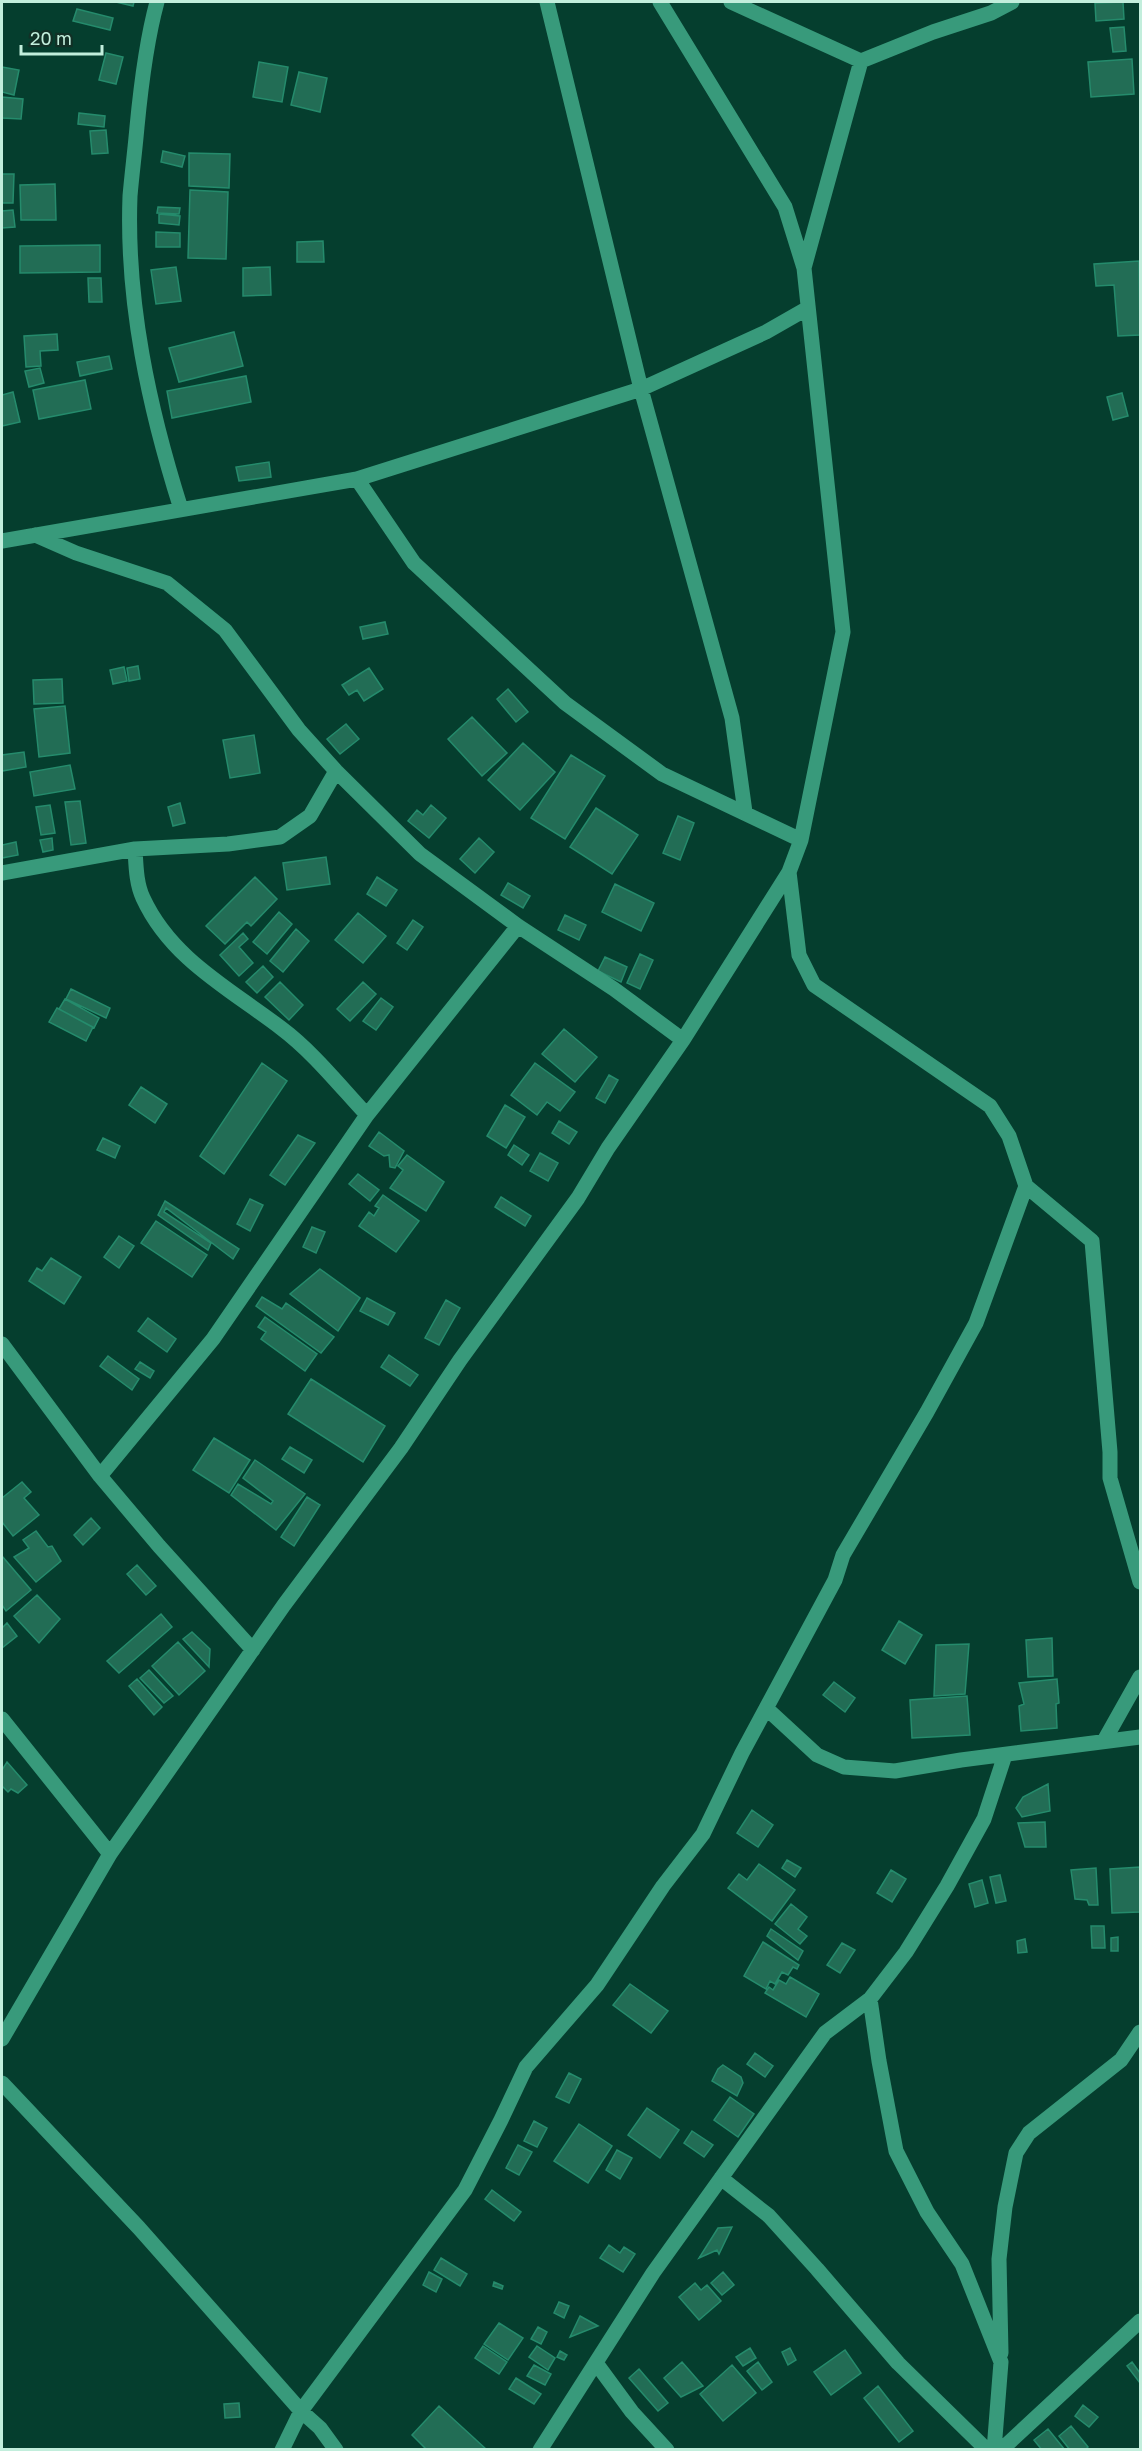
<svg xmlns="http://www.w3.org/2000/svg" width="1142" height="2451" font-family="'Golos Text',sans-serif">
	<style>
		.building { fill: #226d55; stroke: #258b6c; stroke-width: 1.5 }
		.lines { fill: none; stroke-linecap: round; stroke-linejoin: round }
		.minor { stroke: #389a7b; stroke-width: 15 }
	</style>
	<rect width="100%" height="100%" fill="#053e2e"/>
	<path class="building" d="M116,2H134L133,6Z
		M1123,2L1124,19L1096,21L1095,3Z
		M77,9L113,18L110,30L73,21Z
		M1124,27L1126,51L1113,52L1110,28Z
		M106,53L123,57L116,84L99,80Z
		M1132,59L1134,94L1091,97L1088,62Z
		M259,62L288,67L282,102L253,97Z
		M2,67L19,70L14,95L2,92Z
		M299,72L327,78L320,112L291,105Z
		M2,97L23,99L21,119L2,118Z
		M79,113L105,116L104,127L78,124Z
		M106,130L108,153L92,154L90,131Z
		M163,151L185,156L182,167L161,162Z
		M189,153L230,154L229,188L189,186Z
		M2,174H14L13,203H2Z
		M55,184L56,220H21L20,185Z
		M190,190L228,192L226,259L188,258Z
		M158,207L180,208L179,214L157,213Z
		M13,210L15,227L2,228V211Z
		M159,214L180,216L179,225L159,223Z
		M156,232L180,233V247H156Z
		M323,241L324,262H297V242Z
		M100,245V272L20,273V246Z
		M1139,261L1140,335L1118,336L1114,285L1096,286L1094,264Z
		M176,267L181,301L156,304L151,270Z
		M270,267L271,295L243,296V268Z
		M88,278H101L102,302H89Z
		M234,332L243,366L179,382L169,348Z
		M57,334L58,350L40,351L41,366L26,367L24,336Z
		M109,356L112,369L80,376L77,362Z
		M40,368L44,383L29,387L25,371Z
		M246,376L251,402L172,418L167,391Z
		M85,380L91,409L39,419L33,390Z
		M13,392L20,422L2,426V395Z
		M1122,393L1128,416L1113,420L1107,397Z
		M269,462L271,477L239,481L236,467Z
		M385,622L388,634L363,639L360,627Z
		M138,666L140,679L129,681L127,668Z
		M124,667L127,681L113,684L110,670Z
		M369,668L383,689L364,701L357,690L349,695L342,685Z
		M62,679L63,703L34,704L33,680Z
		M508,689L528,712L516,722L497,699Z
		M65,706L70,753L39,757L34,709Z
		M472,717L507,753L482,776L448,739Z
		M346,724L359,739L340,754L327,739Z
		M254,735L260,773L230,778L223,740Z
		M523,743L555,772L520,810L488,780Z
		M24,752L26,767L2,771V755Z
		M571,755L605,776L565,839L531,818Z
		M70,765L75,789L34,796L30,772Z
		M80,801L86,843L71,845L65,802Z
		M180,803L185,823L173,826L168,807Z
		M50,805L55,833L41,835L36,807Z
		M431,805L446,818L429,838L408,821L417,810L423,815Z
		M596,808L638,835L612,874L570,847Z
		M678,816L694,823L680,860L663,853Z
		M52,838L53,850L43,852L40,840Z
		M479,838L494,852L475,873L460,859Z
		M16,842L18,855L2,858V845Z
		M326,857L330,884L287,890L283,863Z
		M255,877L277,899L251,926L247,922L225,944L206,926Z
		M377,877L397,890L386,906L367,894Z
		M508,883L530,896L523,908L501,895Z
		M615,884L654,903L641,931L602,912Z
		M279,912L292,924L267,954L253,942Z
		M358,913L386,936L363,963L335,940Z
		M565,915L586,925L579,940L558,930Z
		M413,920L423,927L407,950L397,943Z
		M296,929L309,941L283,972L270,961Z
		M243,933L248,939L239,947L253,963L239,976L220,955Z
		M640,954L653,960L640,989L627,983Z
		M605,957L627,967L621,982L598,971Z
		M263,966L273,977L257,993L246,982Z
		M280,982L303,1005L289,1020L265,997Z
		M363,982L376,994L350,1021L337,1009Z
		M71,989L110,1008L106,1018L66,999Z
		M381,998L393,1007L376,1030L363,1021Z
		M65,999L99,1018L94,1028L59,1009Z
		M57,1008L93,1027L86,1041L49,1022Z
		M564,1029L597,1057L575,1082L542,1054Z
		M262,1063L287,1081L224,1174L200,1156Z
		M535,1063L575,1092L560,1111L547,1102L537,1115L511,1095Z
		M609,1075L618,1080L605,1103L596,1098Z
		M141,1087L167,1104L155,1123L129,1105Z
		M505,1105L525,1117L506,1148L487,1136Z
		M559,1121L577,1132L569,1144L552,1133Z
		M379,1132L404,1151L395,1168L390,1167L389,1155L384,1156L369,1146Z
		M298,1135L315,1143L285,1185L270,1175Z
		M103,1138L120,1146L115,1158L97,1150Z
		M514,1145L529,1155L522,1165L508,1155Z
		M540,1153L558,1163L548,1181L530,1171Z
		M407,1155L444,1182L426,1211L390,1188L403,1170L398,1166Z
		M358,1174L379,1190L370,1201L349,1184Z
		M383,1195L419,1221L396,1252L359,1226L369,1212L374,1216L379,1208L375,1206Z
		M501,1197L531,1216L525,1226L495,1207Z
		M250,1199L263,1205L250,1231L237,1224Z
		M165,1201L239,1249L233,1259L166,1208L164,1212L211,1243L208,1250L158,1215Z
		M156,1221L207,1255L192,1277L141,1243Z
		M312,1227L325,1232L316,1253L303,1247Z
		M119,1236L134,1246L119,1268L104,1257Z
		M51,1258L81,1277L64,1304L29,1281L37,1268L42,1271Z
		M320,1269L360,1298L338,1331L290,1294Z
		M262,1297L282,1309L286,1303L334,1337L321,1353L256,1306Z
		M367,1298L395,1313L388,1325L360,1311Z
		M446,1300L460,1308L439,1345L425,1338Z
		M265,1317L317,1354L305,1371L261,1339L266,1332L258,1327Z
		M148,1318L176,1339L167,1352L138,1331Z
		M389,1355L418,1375L410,1386L381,1367Z
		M108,1356L139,1379L132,1390L100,1366Z
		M140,1362L154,1371L150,1378L135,1369Z
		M311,1379L385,1426L363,1462L288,1414Z
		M214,1438L250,1460L229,1493L193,1470Z
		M290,1447L312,1460L304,1473L282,1459Z
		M255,1460L305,1494L276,1530L231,1495L238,1484L271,1504L273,1501L243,1478Z
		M22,1482L31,1492L24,1498L39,1515L13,1536L2,1522V1498Z
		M307,1497L320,1505L294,1546L281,1537Z
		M91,1518L100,1528L83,1545L74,1535Z
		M36,1531L48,1547L52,1546L61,1561L36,1582L14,1557L29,1548L23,1540Z
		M2,1556L31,1590L6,1611L2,1605Z
		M137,1565L156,1586L146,1595L127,1574Z
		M37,1595L60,1619L39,1643L14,1616Z
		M161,1614L172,1627L119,1673L107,1661Z
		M899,1621L922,1635L905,1664L882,1650Z
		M7,1623L17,1636L2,1648V1628Z
		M192,1632L210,1649L209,1667L183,1639Z
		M1052,1638L1053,1676L1028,1677L1026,1640Z
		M178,1642L205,1671L179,1695L152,1666Z
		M969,1644L965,1694L934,1696L936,1645Z
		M149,1670L173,1696L164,1703L140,1678Z
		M137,1679L162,1707L154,1715L129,1686Z
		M1057,1679L1059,1703L1056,1704L1057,1728L1021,1731L1019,1706L1024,1704L1019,1683Z
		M834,1682L855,1698L845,1712L823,1695Z
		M967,1696L970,1735L912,1738L910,1700Z
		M7,1762L27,1785L18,1793L11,1789L8,1792L2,1786V1770Z
		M1048,1784L1050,1811L1022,1817L1016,1808L1023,1797Z
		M752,1810L773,1825L758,1847L737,1833Z
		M1045,1822L1046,1847H1025L1018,1823Z
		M787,1860L801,1868L795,1877L782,1868Z
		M759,1864L795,1890L772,1921L728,1888L739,1874L747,1880Z
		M1140,1867V1912L1112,1913L1110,1869Z
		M1096,1868L1098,1905H1089L1087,1900L1075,1899L1071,1870Z
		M891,1870L906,1879L892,1902L877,1893Z
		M1000,1875L1006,1901L996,1903L990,1877Z
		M982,1880L988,1903L975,1907L969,1884Z
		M791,1904L807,1917L798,1929L807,1936L800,1944L775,1924Z
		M1091,1926H1104L1105,1948H1092Z
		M771,1929L803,1951L798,1960L767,1936Z
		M1118,1937V1951H1111V1938Z
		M1025,1939L1027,1952L1018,1953L1017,1941Z
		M763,1942L799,1965L797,1969L793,1967L788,1975L782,1972L775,1984L770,1981L766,1989L744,1976Z
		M842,1943L855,1950L840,1973L827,1965Z
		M790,1977L819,1994L806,2017L765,1993L769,1987L773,1990L779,1980L786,1984Z
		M630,1984L668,2011L651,2033L613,2005Z
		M755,2053L773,2066L765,2077L747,2064Z
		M723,2065L741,2077L743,2083L737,2096L712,2081L718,2069Z
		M569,2073L581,2079L569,2103L556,2097Z
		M730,2097L754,2114L738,2137L714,2120Z
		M647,2108L679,2130L660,2158L628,2135Z
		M534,2121L547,2128L537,2147L524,2141Z
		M579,2124L612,2146L588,2183L554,2161Z
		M692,2131L713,2145L704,2157L684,2143Z
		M518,2145L532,2152L519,2175L506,2168Z
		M617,2150L632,2158L620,2179L606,2170Z
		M492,2190L521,2212L514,2221L485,2199Z
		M732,2227L719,2254L717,2250L699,2258L718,2228Z
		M609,2245L620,2253L624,2247L635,2254L623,2272L600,2258Z
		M441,2258L467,2274L460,2286L434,2270Z
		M429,2272L442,2279L436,2292L423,2285Z
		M723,2272L734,2285L722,2295L711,2283Z
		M494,2282L503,2286L502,2289L493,2286Z
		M695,2283L701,2290L707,2285L721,2301L699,2320L679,2297Z
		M559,2302L569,2306L564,2318L554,2313Z
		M580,2316L598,2326L570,2337Z
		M499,2323L523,2338L508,2360L484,2344Z
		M538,2327L547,2332L541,2344L531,2339Z
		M483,2346L507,2362L499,2374L475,2358Z
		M537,2346L555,2358L548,2370L529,2357Z
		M750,2348L756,2358L743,2366L736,2357Z
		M790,2348L796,2360L788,2365L782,2352Z
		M845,2350L861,2373L831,2395L814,2372Z
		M560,2351L567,2355L564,2360L557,2357Z
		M682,2362L703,2386L681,2397L664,2378Z
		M758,2362L772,2382L762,2390L747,2371Z
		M1132,2362L1140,2373V2383L1127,2366Z
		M534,2365L551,2374L545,2385L527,2376Z
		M732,2365L756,2393L723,2421L700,2394Z
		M639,2369L668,2403L658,2411L629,2378Z
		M516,2378L541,2394L534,2404L509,2389Z
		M878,2386L913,2431L899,2442L864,2398Z
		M239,2403L240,2417L225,2418L224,2404Z
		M1083,2405L1098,2417L1089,2427L1075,2416Z
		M439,2406L487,2450H427L412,2435Z
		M1071,2426L1088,2447L1085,2450H1070L1059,2436Z
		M1048,2429L1065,2450H1042L1034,2440Z"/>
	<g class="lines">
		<path class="minor" d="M157,2C146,42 141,85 137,127C135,150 132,173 130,196C126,302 149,408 181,509
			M547,2L641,389L732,718L745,812
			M731,2L861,61L933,32L991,13L1012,2
			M804,268L861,61
			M357,479L641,389L766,332L808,308
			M35,535L76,553L167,583L225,630L299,730L336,771L420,854L518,926L614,989L683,1040
			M2,541L357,479L414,563L565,703L662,774L801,840
			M135,849C136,865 136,883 143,898C171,959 230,989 281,1028C313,1052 339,1085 367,1115
			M789,872L799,955L814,985L990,1106L1009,1136L1026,1186L1092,1241L1110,1452V1478L1140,1582
			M2,873L135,849L228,844L280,837L310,816L336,771
			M2,1344L100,1476L159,1546L253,1650
			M100,1476L213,1339L367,1115L518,926
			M766,1708L817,1755L844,1767L895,1771L961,1760L1140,1737
			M2,1719L110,1854
			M1104,1741L1140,1677
			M870,1999L879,2061L896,2151L927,2212L962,2264L1001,2362L994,2450
			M2,2039L110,1854L284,1605L401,1448L460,1360L578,1198L608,1148L683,1040L789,872L801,840L843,632L804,268L785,207L660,2
			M2,2083L139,2228L301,2411L320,2428L336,2450
			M721,2178L769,2216L817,2269L898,2363L987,2450
			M1001,2353L999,2259L1005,2207L1016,2153L1029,2133L1121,2060L1140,2032
			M596,2363L632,2412L667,2450
			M282,2450L301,2411L465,2190L501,2120L526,2067L597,1985L663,1886L703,1834L742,1753L835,1580L843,1555L927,1412L976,1323L1026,1186
			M540,2450L653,2273L825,2033L870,1999L906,1952L947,1886L984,1819L1005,1755
			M1001,2450L1140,2321"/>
	</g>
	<rect width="1142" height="2451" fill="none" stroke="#c2eedc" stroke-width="6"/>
	<path d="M21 45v9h81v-9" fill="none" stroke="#c2eedc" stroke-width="3"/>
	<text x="30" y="45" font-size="18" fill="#c2eedc" stroke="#123026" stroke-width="4.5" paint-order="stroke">20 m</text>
</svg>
